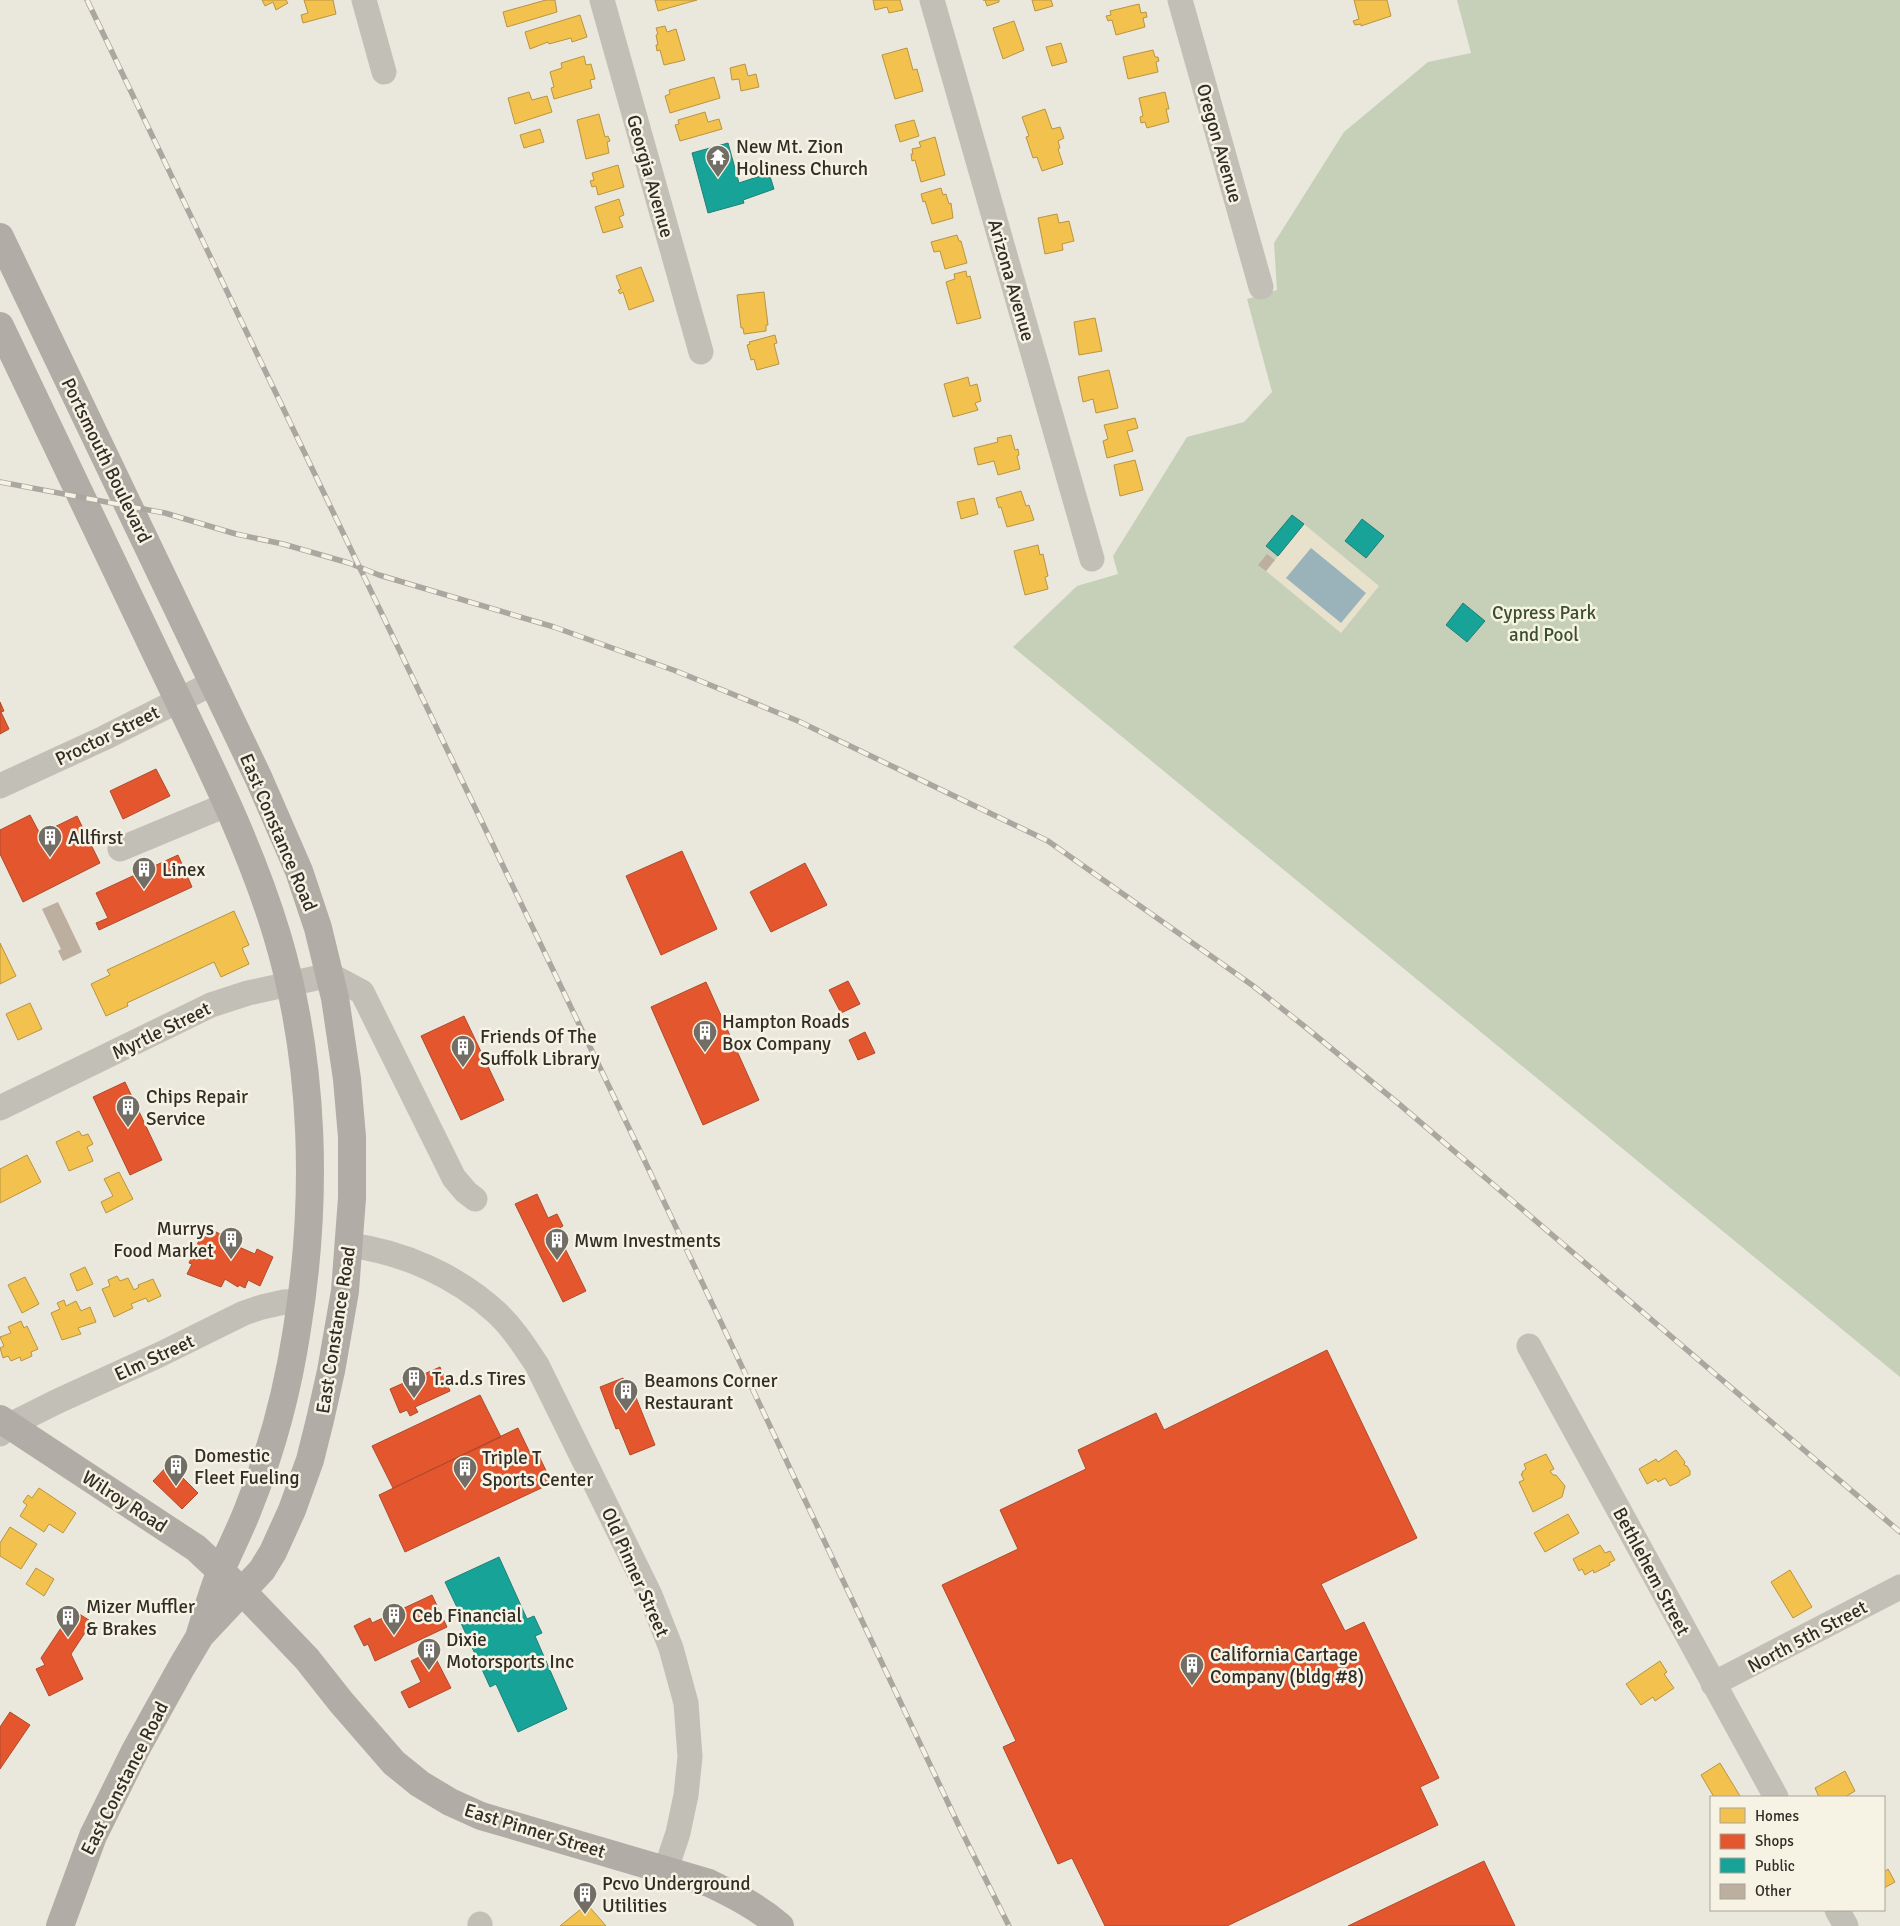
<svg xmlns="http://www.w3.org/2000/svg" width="1900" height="1926" font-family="Signika,sans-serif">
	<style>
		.green { fill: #c6d0b8 }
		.plaza { fill: #e8e2cc }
		.water { fill: #9ab3ba }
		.homes { fill: #f2c14e; stroke: #b89542 }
		.shops { fill: #e4572e; stroke: #af4a2c }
		.public { fill: #17a398; stroke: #1f8076 }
		.building { fill: #bdaf9f }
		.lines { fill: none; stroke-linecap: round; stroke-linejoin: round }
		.minor { stroke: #c2bfb7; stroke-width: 25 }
		.major { stroke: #b1ada6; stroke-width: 28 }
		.rail-casing { stroke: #aaa7a1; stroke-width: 5.5 }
		.rail { stroke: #f7f3e4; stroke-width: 4; stroke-dasharray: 11; stroke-linecap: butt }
		.labels { text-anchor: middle; stroke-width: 5; stroke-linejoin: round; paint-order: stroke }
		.street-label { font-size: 19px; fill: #322d26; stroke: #f7f3e4 }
		.poi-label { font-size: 19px; fill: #322d26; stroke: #f7f3e4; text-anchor: start }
		.park-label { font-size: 19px; fill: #3a4f2b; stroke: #f7f3e4 }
	</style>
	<rect width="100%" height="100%" fill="#eae7dd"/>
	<path class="green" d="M1457,0H1900V1377L1013,647L1077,586L1118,574L1113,556L1187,437L1244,422L1272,392L1247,299L1277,290L1274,243L1344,132L1428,62L1471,53Z"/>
	<path class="plaza" d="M1304,524L1379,586L1341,633L1266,571Z"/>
	<path class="water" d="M1311,548L1366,593L1341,623L1286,578Z"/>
	<path class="homes" d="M262,0H286L288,3L276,10L273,2L265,6Z
		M304,0H333L336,14L303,23L301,15L308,13Z
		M546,0H555L557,12L507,27L503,12Z
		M655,0H697L658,11Z
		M873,0H900L903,10L889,13L887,7L875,10Z
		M983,0H999V2L987,6L985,0Z
		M1032,0H1051L1053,6L1035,11Z
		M1354,0H1387L1391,16L1361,26V24L1355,25L1353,21L1359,19Z
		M1139,4L1141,13L1146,12L1147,17L1143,18L1145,27L1116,35L1112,20L1108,21L1106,16L1111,15L1110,11Z
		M580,15L587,37L572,42L571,38L549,44L548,42L530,49L525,32Z
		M1014,21L1024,50L1003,59L993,28Z
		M665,26L667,32L676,29L685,60L664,65L660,50L657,51L656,45H658L656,35L658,34L656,28Z
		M1061,43L1067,62L1052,66L1046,47Z
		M907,48L913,70L917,69L923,91L895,99L882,55Z
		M1153,50L1155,57H1158L1159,61L1156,62L1158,72L1128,79L1123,57Z
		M584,56L586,65L591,64L595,79L590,80L592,88L554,99L551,88L554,87L550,72L562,68L561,63Z
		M745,64L748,76L756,74L759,87L741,91L739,79L732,80L730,68Z
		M714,77L720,98L670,113L665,96L670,94L669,90Z
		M529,92L532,100L547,96L552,112L515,124L508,98Z
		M1165,92L1169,109H1166L1169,122L1147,128L1145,122L1141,123L1140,117L1143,116L1139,98Z
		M1045,109L1052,129L1060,127L1064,138L1058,141L1060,148L1058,149L1063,164L1042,171L1037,157L1033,158L1026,137L1029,136L1022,117Z
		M705,112L708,122L719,119L722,129L680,141L675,125L679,124L678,120Z
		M599,114L605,137L608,136L610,141L607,142L609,153L586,159L577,120Z
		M914,120L919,136L900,142L895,125Z
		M540,129L544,142L524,148L520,135Z
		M935,137L945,175L921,182L915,160L912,161L911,154H913L912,149L921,147L919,142Z
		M618,165L624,187L598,195L596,186L592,187L590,181L594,180L592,173Z
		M941,188L943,195L946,194L949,204L951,203L953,218L932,224L925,201L923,202L921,194Z
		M619,199L624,215L619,217L623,227L603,233L595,207Z
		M1057,214L1059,223L1069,221L1074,241L1062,244L1063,250L1045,254L1038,218Z
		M957,235L959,241H961L967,263L945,269L940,251L934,252L931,242Z
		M641,267L654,301L629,310L623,292L620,294L618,290L621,289L616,276Z
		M966,271L967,277L970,276L981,318L957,324L946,282L955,279L954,274Z
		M764,292L768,325H766V331L744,334L743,328H741L737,295Z
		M1095,318L1102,351L1079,355L1074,322Z
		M775,335L777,343L774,344L779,364L757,370L754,359L751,360L747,345L750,344L749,342Z
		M1109,370L1118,408L1096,413L1093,399L1083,402L1078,377Z
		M968,377L970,386L977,384L981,401L975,403L978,410L953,417L944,384Z
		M1135,418L1138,428L1127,431L1133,451L1107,458L1103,441L1108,439L1104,425Z
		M1011,435L1015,450L1018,449L1019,455L1017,456L1020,469L998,475L994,461L978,465L974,448L998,442L997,438Z
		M1135,460L1143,490L1120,496L1114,465Z
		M1021,491L1026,506L1029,505L1034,520L1007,527L1001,507L999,508L996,498Z
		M974,498L978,514L961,519L957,502Z
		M1038,545L1040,555L1043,554L1048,576L1045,577L1048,589L1025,595L1014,551Z
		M234,911L249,945L242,948L249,964L221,977L214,962L127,1003L128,1006L106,1016L91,984L110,975L107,970Z
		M0,943L16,976L0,984Z
		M30,1003L42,1029L18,1040L6,1014Z
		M79,1131L82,1136L88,1134L93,1144L87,1147L93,1161L69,1171L56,1142Z
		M27,1155L41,1182L0,1203V1169Z
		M119,1172L133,1199L106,1213L101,1202L113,1196L104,1179Z
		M85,1267L93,1284L77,1291L70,1274Z
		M117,1276L120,1281L128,1278L134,1290L139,1287L138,1285L153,1279L161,1296L148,1302L146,1298L131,1304L133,1308L114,1317L102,1289L110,1286L108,1280Z
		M25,1277L39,1304L22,1313L8,1285Z
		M64,1300L66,1306L76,1301L81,1311L90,1307L96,1322L78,1328L81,1334L62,1340L51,1313L60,1309L57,1303Z
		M21,1321L24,1328L27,1326L38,1349L31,1352L32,1356L21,1361L20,1357L11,1361L8,1356L3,1358L0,1348L4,1346L0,1337L11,1333L8,1327Z
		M1676,1450L1685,1462L1684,1465L1687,1466L1690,1471V1475L1679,1481V1482L1670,1486L1665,1478L1658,1482L1656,1479L1647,1484L1639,1469L1656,1459L1658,1462Z
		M1546,1454L1554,1469L1550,1471L1553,1475H1556L1565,1486L1562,1497L1533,1512L1519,1482L1524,1480L1521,1474H1523L1522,1472L1526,1469L1524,1464Z
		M39,1488L76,1513L63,1533L49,1524L44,1532L20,1516L27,1505L23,1502L28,1495L32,1498Z
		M1568,1514L1579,1533L1545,1552L1534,1533Z
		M10,1527L37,1544L21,1569L0,1556V1543Z
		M1600,1545L1605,1553L1610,1551L1615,1560L1609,1563L1610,1565L1594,1573L1593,1570L1585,1575L1582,1569L1579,1571L1573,1559Z
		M36,1568L54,1579L44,1596L26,1584Z
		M1790,1570L1812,1607L1793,1618L1771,1582Z
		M1660,1661L1667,1672L1664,1674L1674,1688L1655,1701L1653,1697L1641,1705L1626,1684Z
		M1720,1763L1740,1796L1738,1797H1714L1701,1775Z
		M1845,1771L1855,1791L1845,1797H1819L1815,1788Z
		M1888,1869L1895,1882L1884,1888V1872Z
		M587,1904L606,1926H560Z"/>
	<path class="shops" d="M0,702L4,711L1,712L9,729L0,734Z
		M156,769L170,796L123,819L110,791Z
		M30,815L40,834L77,816L100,863L23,902L0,854V830Z
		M682,851L717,929L661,955L626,876Z
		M178,855L192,887L99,930L96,923L108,918L96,893Z
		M805,863L827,905L771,932L750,892Z
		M848,981L860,1004L841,1013L829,990Z
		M706,982L759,1100L703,1125L651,1007Z
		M464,1016L504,1100L461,1120L421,1036Z
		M865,1032L875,1053L858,1060L849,1040Z
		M125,1082L162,1160L130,1175L93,1097Z
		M537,1194L548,1218L557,1214L563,1226L556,1230L586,1291L563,1302L515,1204Z
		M205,1227L240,1243L239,1247L255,1254L257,1249L273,1257L260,1286L248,1280L245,1288L239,1285L238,1287L225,1279L221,1287L187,1274L192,1264L189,1263Z
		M1327,1350L1417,1538L1321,1584L1345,1631L1364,1622L1439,1778L1420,1787L1438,1825L1227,1926H1105L1072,1858L1058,1864L1003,1747L1016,1741L942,1585L1018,1549L1000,1510L1086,1469L1078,1450L1156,1413L1164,1430Z
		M440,1367L450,1391L415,1407L418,1412L410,1416L407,1410L400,1413L390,1389Z
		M623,1378L631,1397L635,1395L655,1445L630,1455L619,1428L616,1429L600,1387Z
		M480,1395L501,1437L393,1488L372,1446Z
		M518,1428L530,1453L535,1451L536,1455L538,1454L552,1483L405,1552L379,1495Z
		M169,1464L198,1493L182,1509L153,1481Z
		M432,1595L447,1627L375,1661L368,1644L364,1646L354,1626L370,1618L372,1623Z
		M73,1610L92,1622L71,1654L83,1679L49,1696L36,1669L45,1665L41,1658Z
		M432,1651L451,1688L409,1708L401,1692L421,1682L411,1661Z
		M10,1712L30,1725L0,1769V1727Z
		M1484,1861L1515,1926H1348Z"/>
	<path class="public" d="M728,143L739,183L769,173L774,189L743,200L744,203L708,213L692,153Z
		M1292,515L1304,524L1278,556L1266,546Z
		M1362,519L1384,536L1366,558L1345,541Z
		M1463,603L1485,621L1467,642L1446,625Z
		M499,1557L527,1619L534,1616L542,1633L535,1636L567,1709L518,1732L496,1684L490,1687L460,1621L463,1620L445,1582Z"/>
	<path class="building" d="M1267,554L1275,560L1266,571L1258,565Z
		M58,902L82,952L63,961L58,951L61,949L42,909Z"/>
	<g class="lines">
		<path class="minor" d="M364,0L384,72
			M602,0L701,352
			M932,0L1092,559
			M1180,0L1261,287
			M0,786L104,738L213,683
			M120,849L226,805
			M0,1108L211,1005L248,993L330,975L362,992L454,1178L466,1192L475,1199
			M349,1245C403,1252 457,1276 497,1313C513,1328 525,1347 537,1365L650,1595L671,1648L686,1703L690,1757L686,1795L678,1833L666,1869
			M1529,1346L1776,1797
			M0,1434L10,1425L58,1401L159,1355L244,1313L262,1307L284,1302L301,1301
			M1713,1684L1900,1587
			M1837,1910L1846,1926
			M480,1926V1924"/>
		<path class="major" d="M0,237L259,779L299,871L318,928L335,998L347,1079L352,1137V1198L345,1291L331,1371L320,1420L310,1460L292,1510L273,1552L262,1570L200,1636L181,1668L135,1751L93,1836L60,1926
			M0,326C54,440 108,553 162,666C204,754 249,842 277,935C315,1062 318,1200 297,1329C288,1389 272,1449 250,1504C242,1526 231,1547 222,1568C213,1589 207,1612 200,1634
			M0,1419L196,1548L243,1592L307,1659L341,1702L394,1763L420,1784L450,1802L481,1816L709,1883C734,1895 758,1907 780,1926"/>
		<defs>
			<path id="rail" d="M87,0L640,1151L959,1826L1009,1926
				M0,482L165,513L236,534L283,544L349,563L379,575L554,627L676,671L798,721L1048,841L1252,985L1304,1026L1399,1104L1900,1532"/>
		</defs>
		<use href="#rail" class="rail-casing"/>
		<use href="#rail" class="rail"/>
	</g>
	<defs>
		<symbol id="temple-pin" viewBox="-11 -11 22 30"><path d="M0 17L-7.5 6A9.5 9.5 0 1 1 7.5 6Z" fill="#726e66" stroke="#f7f3e4"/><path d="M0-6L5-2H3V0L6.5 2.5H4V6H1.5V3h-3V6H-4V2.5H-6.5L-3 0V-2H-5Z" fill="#fff"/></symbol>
		<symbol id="building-pin" viewBox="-11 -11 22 30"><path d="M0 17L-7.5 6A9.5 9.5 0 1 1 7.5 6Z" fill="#726e66" stroke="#f7f3e4"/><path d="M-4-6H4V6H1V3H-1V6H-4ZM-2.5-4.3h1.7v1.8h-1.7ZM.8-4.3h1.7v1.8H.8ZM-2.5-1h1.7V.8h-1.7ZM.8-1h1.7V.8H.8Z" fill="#fff"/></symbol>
	</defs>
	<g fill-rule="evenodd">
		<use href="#temple-pin" x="704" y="143" width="28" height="38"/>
		<use href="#building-pin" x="36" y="823" width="28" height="38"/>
		<use href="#building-pin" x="130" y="855" width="28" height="38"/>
		<use href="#building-pin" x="691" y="1018" width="28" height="38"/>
		<use href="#building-pin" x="449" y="1033" width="28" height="38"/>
		<use href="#building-pin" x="114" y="1093" width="28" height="38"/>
		<use href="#building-pin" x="217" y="1225" width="28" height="38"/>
		<use href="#building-pin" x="543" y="1226" width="28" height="38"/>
		<use href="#building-pin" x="400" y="1364" width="28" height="38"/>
		<use href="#building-pin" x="612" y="1377" width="28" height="38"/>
		<use href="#building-pin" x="162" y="1452" width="28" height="38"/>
		<use href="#building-pin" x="451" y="1454" width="28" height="38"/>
		<use href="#building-pin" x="380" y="1601" width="28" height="38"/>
		<use href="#building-pin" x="54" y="1603" width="28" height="38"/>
		<use href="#building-pin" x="415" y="1636" width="28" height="38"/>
		<use href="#building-pin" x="1178" y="1651" width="28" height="38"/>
		<use href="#building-pin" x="571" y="1880" width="28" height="38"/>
	</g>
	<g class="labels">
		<g class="street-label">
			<text transform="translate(1220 143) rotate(74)" y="7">Oregon Avenue</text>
			<text transform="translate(651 176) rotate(74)" y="7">Georgia Avenue</text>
			<text transform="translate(1012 280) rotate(74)" y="7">Arizona Avenue</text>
			<text transform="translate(107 460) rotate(64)" y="7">Portsmouth Boulevard</text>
			<text transform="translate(107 735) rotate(-26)" y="7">Proctor Street</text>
			<text transform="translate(279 832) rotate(67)" y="7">East Constance Road</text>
			<text transform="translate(161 1030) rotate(-26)" y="7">Myrtle Street</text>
			<text transform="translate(335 1330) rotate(-81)" y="7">East Constance Road</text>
			<text transform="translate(154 1357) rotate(-25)" y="7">Elm Street</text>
			<text transform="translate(125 1501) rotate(33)" y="7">Wilroy Road</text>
			<text transform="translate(1652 1571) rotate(62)" y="7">Bethlehem Street</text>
			<text transform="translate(636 1572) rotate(66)" y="7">Old Pinner Street</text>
			<text transform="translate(1807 1636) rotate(-28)" y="7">North 5th Street</text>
			<text transform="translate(124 1778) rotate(-63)" y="7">East Constance Road</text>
			<text transform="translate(535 1830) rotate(17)" y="7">East Pinner Street</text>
		</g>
		<g class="poi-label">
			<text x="736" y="153">New Mt. Zion<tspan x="736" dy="22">Holiness Church</tspan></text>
			<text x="68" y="844">Allfirst</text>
			<text x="162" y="876">Linex</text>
			<text x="722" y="1028">Hampton Roads<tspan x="722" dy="22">Box Company</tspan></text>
			<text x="480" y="1043">Friends Of The<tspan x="480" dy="22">Suffolk Library</tspan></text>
			<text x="146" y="1103">Chips Repair<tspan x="146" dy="22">Service</tspan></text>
			<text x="214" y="1235" text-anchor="end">Murrys<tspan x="214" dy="22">Food Market</tspan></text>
			<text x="574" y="1247">Mwm Investments</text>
			<text x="432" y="1385">T.a.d.s Tires</text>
			<text x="644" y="1387">Beamons Corner<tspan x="644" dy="22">Restaurant</tspan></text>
			<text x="194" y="1462">Domestic<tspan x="194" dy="22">Fleet Fueling</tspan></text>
			<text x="482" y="1464">Triple T<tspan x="482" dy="22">Sports Center</tspan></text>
			<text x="86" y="1613">Mizer Muffler<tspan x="86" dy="22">&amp; Brakes</tspan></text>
			<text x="412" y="1622">Ceb Financial</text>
			<text x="446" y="1646">Dixie<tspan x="446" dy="22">Motorsports Inc</tspan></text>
			<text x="1210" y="1661">California Cartage<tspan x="1210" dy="22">Company (bldg #8)</tspan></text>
			<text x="602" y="1890">Pcvo Underground<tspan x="602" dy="22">Utilities</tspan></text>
		</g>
		<g class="park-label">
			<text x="1544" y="619">Cypress Park<tspan x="1544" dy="22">and Pool</tspan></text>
		</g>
	</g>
	<rect x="1710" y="1796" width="175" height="115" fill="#f7f3e4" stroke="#a8a498"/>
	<rect x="1720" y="1808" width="25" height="15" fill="#f2c14e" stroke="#a8a498"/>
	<text x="1755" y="1821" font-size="15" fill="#322d26">Homes</text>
	<rect x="1720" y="1834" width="25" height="15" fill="#e4572e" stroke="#a8a498"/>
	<text x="1755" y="1846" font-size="15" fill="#322d26">Shops</text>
	<rect x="1720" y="1858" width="25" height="15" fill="#17a398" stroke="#a8a498"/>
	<text x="1755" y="1871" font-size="15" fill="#322d26">Public</text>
	<rect x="1720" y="1884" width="25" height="15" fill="#bdaf9f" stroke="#a8a498"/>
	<text x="1755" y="1896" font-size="15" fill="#322d26">Other</text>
</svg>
